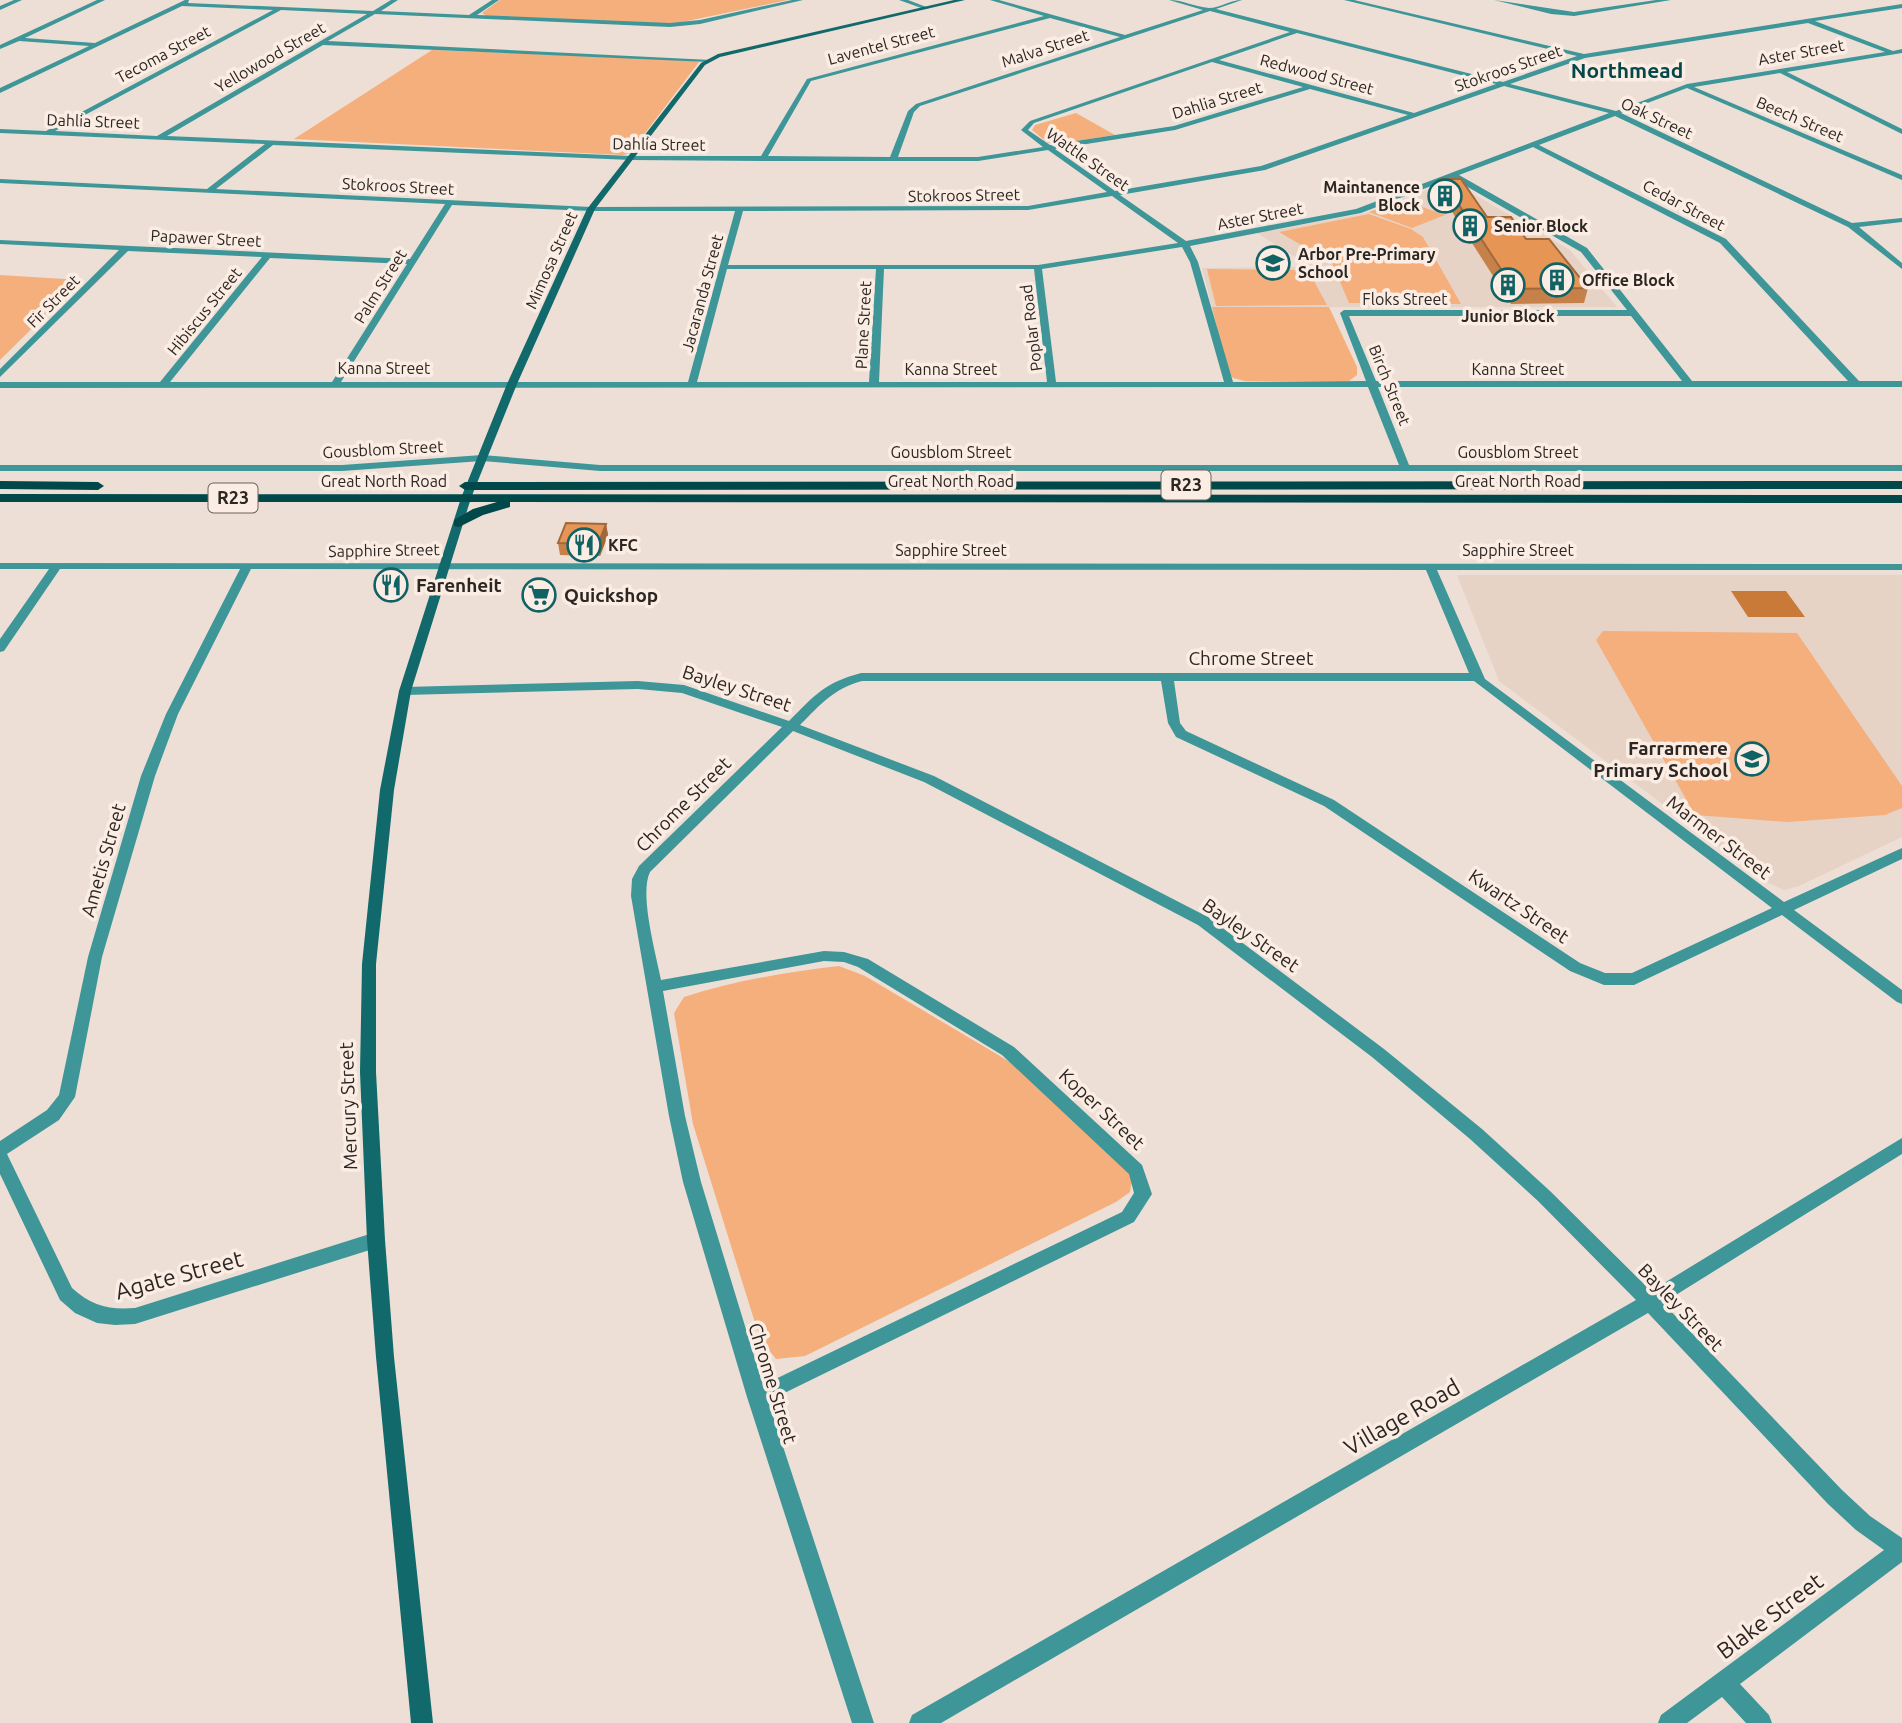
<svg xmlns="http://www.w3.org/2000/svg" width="1902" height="1723" font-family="Ubuntu,sans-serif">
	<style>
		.built { fill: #e7d3c5 }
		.green { fill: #f4af7c }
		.water { fill: #c97a39 }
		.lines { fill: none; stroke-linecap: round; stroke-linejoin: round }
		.street { fill: #3e9698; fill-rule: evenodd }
		.secondary { fill: #12696b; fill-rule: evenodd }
		.primary { fill: #00484a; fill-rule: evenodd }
		.wall { fill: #c68049 }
		.shaded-wall { fill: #a1683c }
		.building { fill: #e69555; stroke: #a1683c; stroke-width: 2 }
		.labels { text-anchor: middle; stroke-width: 7; stroke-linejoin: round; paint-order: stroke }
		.far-street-label { font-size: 16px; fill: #2c2723; stroke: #fbede3 }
		.far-poi-label { font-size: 16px; font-weight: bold; fill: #2c2723; stroke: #fbede3; text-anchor: start }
		.shield { fill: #fbede3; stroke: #6a625d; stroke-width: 2 }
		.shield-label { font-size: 18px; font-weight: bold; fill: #2c2723 }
		.poi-label { font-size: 19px; font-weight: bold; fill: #2c2723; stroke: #fbede3; text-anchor: start }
		.street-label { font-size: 19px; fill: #2c2723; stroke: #fbede3 }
		.far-district-label { font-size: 21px; font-weight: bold; fill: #054849; stroke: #fbede3 }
		.near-street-label { font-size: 23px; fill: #2c2723; stroke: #fbede3 }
	</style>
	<rect width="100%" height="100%" fill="#eddfd5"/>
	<path class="built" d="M1445,183L1456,184L1570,250L1617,307H1212L1202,268L1304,267L1295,257L1257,233L1366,213Z
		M1457,575H1902V837L1799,886L1784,890L1766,882L1499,681Z"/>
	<path class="green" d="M500,0H788L673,24L486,16L482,13Z
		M432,50L688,60L699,62L630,153L623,155L294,139Z
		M1076,113L1115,135L1058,144L1048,143L1032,130L1035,125Z
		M1402,200L1445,215L1412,228L1369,212Z
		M1369,214L1411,229L1423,237L1461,304L1349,303L1332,263L1279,232Z
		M1207,269L1308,270L1327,305L1216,306Z
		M0,275L81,280L0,360Z
		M1212,307H1329L1357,367V375L1349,381H1245L1233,378L1228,373Z
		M1603,631L1797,633L1902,786V808L1885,815L1788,822L1695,815L1596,640Z
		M839,966L865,976L1022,1069L1133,1173L1130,1192L1116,1202L805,1356L776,1359L762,1341L756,1326L693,1124L674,1013L684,997C733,981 787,972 839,966Z"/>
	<path class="water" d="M1731,591H1786L1805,617H1748Z"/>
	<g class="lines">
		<path class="street" d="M14,0H22L0,10V6Z
			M97,0H105L25,38L95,43L185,0H189L188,3L373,11L391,0H398L381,11L469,15L492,0H499L477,15L670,23L700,20L792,0H803L700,24L670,27L375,14L328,41L711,60L708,62L323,45L167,136L631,156H761L807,79L1044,16L990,0H999L1125,35L1203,10L1169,0C1183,0 1195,7 1209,8C1220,8 1230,0 1242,0L1216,9L1503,82L1577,56L1344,0H1354L1584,54L1902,4V8L1815,21L1893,51L1902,49V53L1787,72L1902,129V134L1780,73L1694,87L1902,175V180L1687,88L1621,113L1852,223L1902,218V222L1859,227L1902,263V269L1848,227L1615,116L1539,145L1726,239L1859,381H1902V387H1378L1409,465H1902V471H600L482,461L342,471H0V465H342L482,455L600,465H1399L1368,387L0,388V382H160L262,257L128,251L0,377V369L119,250L0,244V240L410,259L445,204L0,183V179L207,189L265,144L0,133V129L46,131L273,10L182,6L0,93V88L89,46L19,41L0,49V45ZM281,10L367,14L157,136L55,131ZM1210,11L1290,32L1030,121L1021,130L1043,147L978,157H898L914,112L920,106ZM1050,18L1120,37L916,104L908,111L890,157L768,156L811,81ZM1808,23L1885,52L1687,84L1616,111L1510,84L1585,58ZM1297,33L1496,84L1414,113L1219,60ZM1212,62L1303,87L1174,126L1050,145L1028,130L1034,123ZM1504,86L1609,113L1356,209L1186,241L1120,195L1265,170ZM1310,89L1408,115L1261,166L1115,191L1055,149L1175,130ZM273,145L631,160L763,161H978L1048,150L1107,192L1028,206L591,207L216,189ZM1533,147L1720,243L1848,381H1692L1587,248L1459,175ZM1452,178L1581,252L1627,310H1344L1340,313L1366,381L1233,382L1198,262L1190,246L1361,213ZM1112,196L1178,243L1038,265H728L743,211L1028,210ZM452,205L591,211H735L688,382H341ZM1182,247L1190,262L1224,382H1056L1042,269ZM270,258L407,264L332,382H170ZM727,269H876L869,382H697ZM884,269H1034L1047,382H879ZM1349,316H1631L1682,381H1376Z
			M899,0H908L929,8L924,9Z
			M1494,0L1574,12L1656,0H1671L1574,16L1551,14Z
			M0,563L1902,564V570H1437L1485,679L1784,902L1902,848V859L1794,910L1902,990V1004L1897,1002L1782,915L1634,985H1604L1570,971L1324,806L1176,737L1168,723L1161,681H862C833,689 821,704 800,725L934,776L1208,917L1384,1049L1482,1129L1550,1191L1651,1291L1902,1138V1154L1663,1303L1842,1490L1870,1516L1902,1538V1562L1740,1684L1769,1715L1772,1723H1746L1722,1697L1687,1723H1658L1661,1715L1884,1550L1856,1530L1828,1504L1648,1313L941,1723H909L912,1715L1636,1300L1538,1201L1470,1139L1372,1057L1198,925L924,782L793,731L650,872C639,894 656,954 661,980L824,951L844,952L868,959L1014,1047L1142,1165L1152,1194L1134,1222L768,1401L874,1723H852L747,1397L683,1182L669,1116L631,896L632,879L639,866L782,727L682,693L638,689L405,695L399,691L405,687L638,681L684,685L789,721C815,695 824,683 861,673H1469L1426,570L251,569L178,714L155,776L102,957L75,1097L59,1120L7,1154L72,1288C92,1306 109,1310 135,1308L376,1232L382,1235L385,1240L382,1245L376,1248L135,1324L115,1325L97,1323L75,1313L60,1300L0,1174V1141L47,1110L59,1095L88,957L141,776L166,714L240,569H60L4,651L0,652V639L49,569H0ZM1174,681H1474L1772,908L1632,973H1605L1580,963L1334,800L1186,731L1180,723ZM824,961L844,962L858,967L1002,1055L1129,1174L1134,1193L1122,1212L763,1385L701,1182L685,1116L663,991Z"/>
		<path class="secondary" d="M954,0H965L720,57L705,65L595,209L517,384L471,498L411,691L394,790L376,964V1072L385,1240L394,1357L433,1723H411L376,1357L367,1240L360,1072L362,964L380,790L399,691L461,498L507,384L587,209L701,63L718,54Z"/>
		<path class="primary" d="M0,481L98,482L104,486L98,490L0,489Z
			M1902,481V489L465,490L459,486L465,482Z
			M0,494L1902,495V503L510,502V507L483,515L459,527L454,526V520L473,509L497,502H0Z"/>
	</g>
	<path class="wall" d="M1442,179L1487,217L1588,288L1584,303L1511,304L1440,193Z
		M606,524L608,535L600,556L560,555L558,543Z"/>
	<path class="shaded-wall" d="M606,524L608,535L600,556L598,544Z"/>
	<path class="building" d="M1442,179H1461L1487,217H1511L1526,239H1549L1588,288L1514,289Z
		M566,523L606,524L598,544L558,543Z"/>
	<defs>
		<symbol id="building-ring" viewBox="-11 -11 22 22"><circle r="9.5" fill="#fbede3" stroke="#116264" stroke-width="1.5"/><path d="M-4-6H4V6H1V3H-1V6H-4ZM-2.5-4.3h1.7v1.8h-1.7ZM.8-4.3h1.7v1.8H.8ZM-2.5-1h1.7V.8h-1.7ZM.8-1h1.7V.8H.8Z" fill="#116264"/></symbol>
		<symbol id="school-ring" viewBox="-11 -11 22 22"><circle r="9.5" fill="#fbede3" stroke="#116264" stroke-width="1.5"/><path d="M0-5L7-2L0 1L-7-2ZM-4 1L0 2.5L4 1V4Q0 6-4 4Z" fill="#116264"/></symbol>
		<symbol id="restaurant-ring" viewBox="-11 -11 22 22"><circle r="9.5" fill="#fbede3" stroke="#116264" stroke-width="1.5"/><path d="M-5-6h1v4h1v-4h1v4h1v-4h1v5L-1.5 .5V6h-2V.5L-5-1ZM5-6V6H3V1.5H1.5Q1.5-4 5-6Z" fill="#116264"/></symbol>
		<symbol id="supermarket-ring" viewBox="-11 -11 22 22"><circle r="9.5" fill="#fbede3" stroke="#116264" stroke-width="1.5"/><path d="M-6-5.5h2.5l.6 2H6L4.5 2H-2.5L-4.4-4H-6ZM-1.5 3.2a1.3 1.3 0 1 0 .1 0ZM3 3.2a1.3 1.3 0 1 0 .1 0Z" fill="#116264"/></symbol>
	</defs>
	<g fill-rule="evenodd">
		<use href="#building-ring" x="1426" y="177" width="38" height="38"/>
		<use href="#building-ring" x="1451" y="207" width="38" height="38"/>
		<use href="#school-ring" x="1254" y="244" width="38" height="38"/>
		<use href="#building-ring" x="1538" y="261" width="38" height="38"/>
		<use href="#building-ring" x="1489" y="266" width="38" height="38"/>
		<use href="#restaurant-ring" x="565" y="526" width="38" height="38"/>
		<use href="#restaurant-ring" x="372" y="566" width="38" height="38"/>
		<use href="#supermarket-ring" x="520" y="576" width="38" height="38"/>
		<use href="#school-ring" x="1733" y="740" width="38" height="38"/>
	</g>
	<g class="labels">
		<g class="far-street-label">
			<text transform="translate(881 45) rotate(-15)" y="6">Laventel Street</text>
			<text transform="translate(1045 48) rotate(-18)" y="6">Malva Street</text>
			<text transform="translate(1801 52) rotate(-10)" y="6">Aster Street</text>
			<text transform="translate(163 54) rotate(-28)" y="6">Tecoma Street</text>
			<text transform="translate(270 57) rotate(-30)" y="6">Yellowood Street</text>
			<text transform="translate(1508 68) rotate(-19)" y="6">Stokroos Street</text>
			<text transform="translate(1317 74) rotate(15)" y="6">Redwood Street</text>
			<text transform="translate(1217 100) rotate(-17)" y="6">Dahlia Street</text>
			<text transform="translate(1657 118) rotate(25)" y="6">Oak Street</text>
			<text transform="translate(1800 119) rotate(23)" y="6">Beech Street</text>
			<text transform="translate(93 121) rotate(2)" y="6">Dahlia Street</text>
			<text transform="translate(659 144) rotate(1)" y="6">Dahlia Street</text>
			<text transform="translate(1088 159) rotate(35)" y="6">Wattle Street</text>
			<text transform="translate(398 186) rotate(3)" y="6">Stokroos Street</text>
			<text transform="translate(964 195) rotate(-1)" y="6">Stokroos Street</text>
			<text transform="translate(1684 205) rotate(28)" y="6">Cedar Street</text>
			<text transform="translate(1260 216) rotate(-11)" y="6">Aster Street</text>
			<text transform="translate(206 238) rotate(3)" y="6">Papawer Street</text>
			<text transform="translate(551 260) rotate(-66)" y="6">Mimosa Street</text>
			<text transform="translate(380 286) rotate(-58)" y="6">Palm Street</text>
			<text transform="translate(702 293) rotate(-75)" y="6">Jacaranda Street</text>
			<text x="1405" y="305">Floks Street</text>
			<text transform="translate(53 301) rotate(-45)" y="6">Fir Street</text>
			<text transform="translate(204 311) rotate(-51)" y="6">Hibiscus Street</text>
			<text transform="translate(863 325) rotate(-87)" y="6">Plane Street</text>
			<text transform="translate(1031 328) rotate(-97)" y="6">Poplar Road</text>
			<text x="384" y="374">Kanna Street</text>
			<text x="951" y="375">Kanna Street</text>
			<text x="1518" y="375">Kanna Street</text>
			<text transform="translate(1390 385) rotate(68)" y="6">Birch Street</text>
			<text transform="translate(383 449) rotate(-3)" y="6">Gousblom Street</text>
			<text x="951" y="458">Gousblom Street</text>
			<text x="1518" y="458">Gousblom Street</text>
			<text x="384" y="487">Great North Road</text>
			<text x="951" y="487">Great North Road</text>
			<text x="1518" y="487">Great North Road</text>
			<text transform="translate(384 550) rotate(-1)" y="6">Sapphire Street</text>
			<text x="951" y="556">Sapphire Street</text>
			<text x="1518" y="556">Sapphire Street</text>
		</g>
		<g class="far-poi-label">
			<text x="1420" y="193" text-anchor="end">Maintanence<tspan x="1420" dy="18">Block</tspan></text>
			<text x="1494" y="232">Senior Block</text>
			<text x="1298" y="260">Arbor Pre-Primary<tspan x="1298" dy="18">School</tspan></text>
			<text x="1582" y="286">Office Block</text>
			<text x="1508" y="322" text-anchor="middle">Junior Block</text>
			<text x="608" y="551">KFC</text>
		</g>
		<g class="shield">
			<rect x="1161.5" y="470.5" width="49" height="29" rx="5"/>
			<rect x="208.5" y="483.5" width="49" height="29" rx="5"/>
		</g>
		<g class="shield-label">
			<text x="1186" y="491">R23</text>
			<text x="233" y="504">R23</text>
		</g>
		<g class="poi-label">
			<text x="416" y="592">Farenheit</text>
			<text x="564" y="602">Quickshop</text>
			<text x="1728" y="755" text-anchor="end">Farrarmere<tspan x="1728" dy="22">Primary School</tspan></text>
		</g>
		<g class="street-label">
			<text x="1251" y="665">Chrome Street</text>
			<text transform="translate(737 688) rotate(18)" y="7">Bayley Street</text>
			<text transform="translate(683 804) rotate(-45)" y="7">Chrome Street</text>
			<text transform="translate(1719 837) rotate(37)" y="7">Marmer Street</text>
			<text transform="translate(103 860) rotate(-74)" y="7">Ametis Street</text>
			<text transform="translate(1519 906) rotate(34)" y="7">Kwartz Street</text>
			<text transform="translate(1251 935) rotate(35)" y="7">Bayley Street</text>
			<text transform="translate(348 1106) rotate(-92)" y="7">Mercury Street</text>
			<text transform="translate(1102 1109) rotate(43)" y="7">Koper Street</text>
			<text transform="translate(1681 1307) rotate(46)" y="7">Bayley Street</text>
			<text transform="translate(773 1383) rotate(73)" y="7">Chrome Street</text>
		</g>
		<g class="far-district-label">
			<text x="1627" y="78">Northmead</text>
		</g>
		<g class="near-street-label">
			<text transform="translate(179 1275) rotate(-15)" y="8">Agate Street</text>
			<text transform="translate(1402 1417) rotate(-30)" y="8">Village Road</text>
			<text transform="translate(1770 1616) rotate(-37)" y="8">Blake Street</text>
		</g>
	</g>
</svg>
